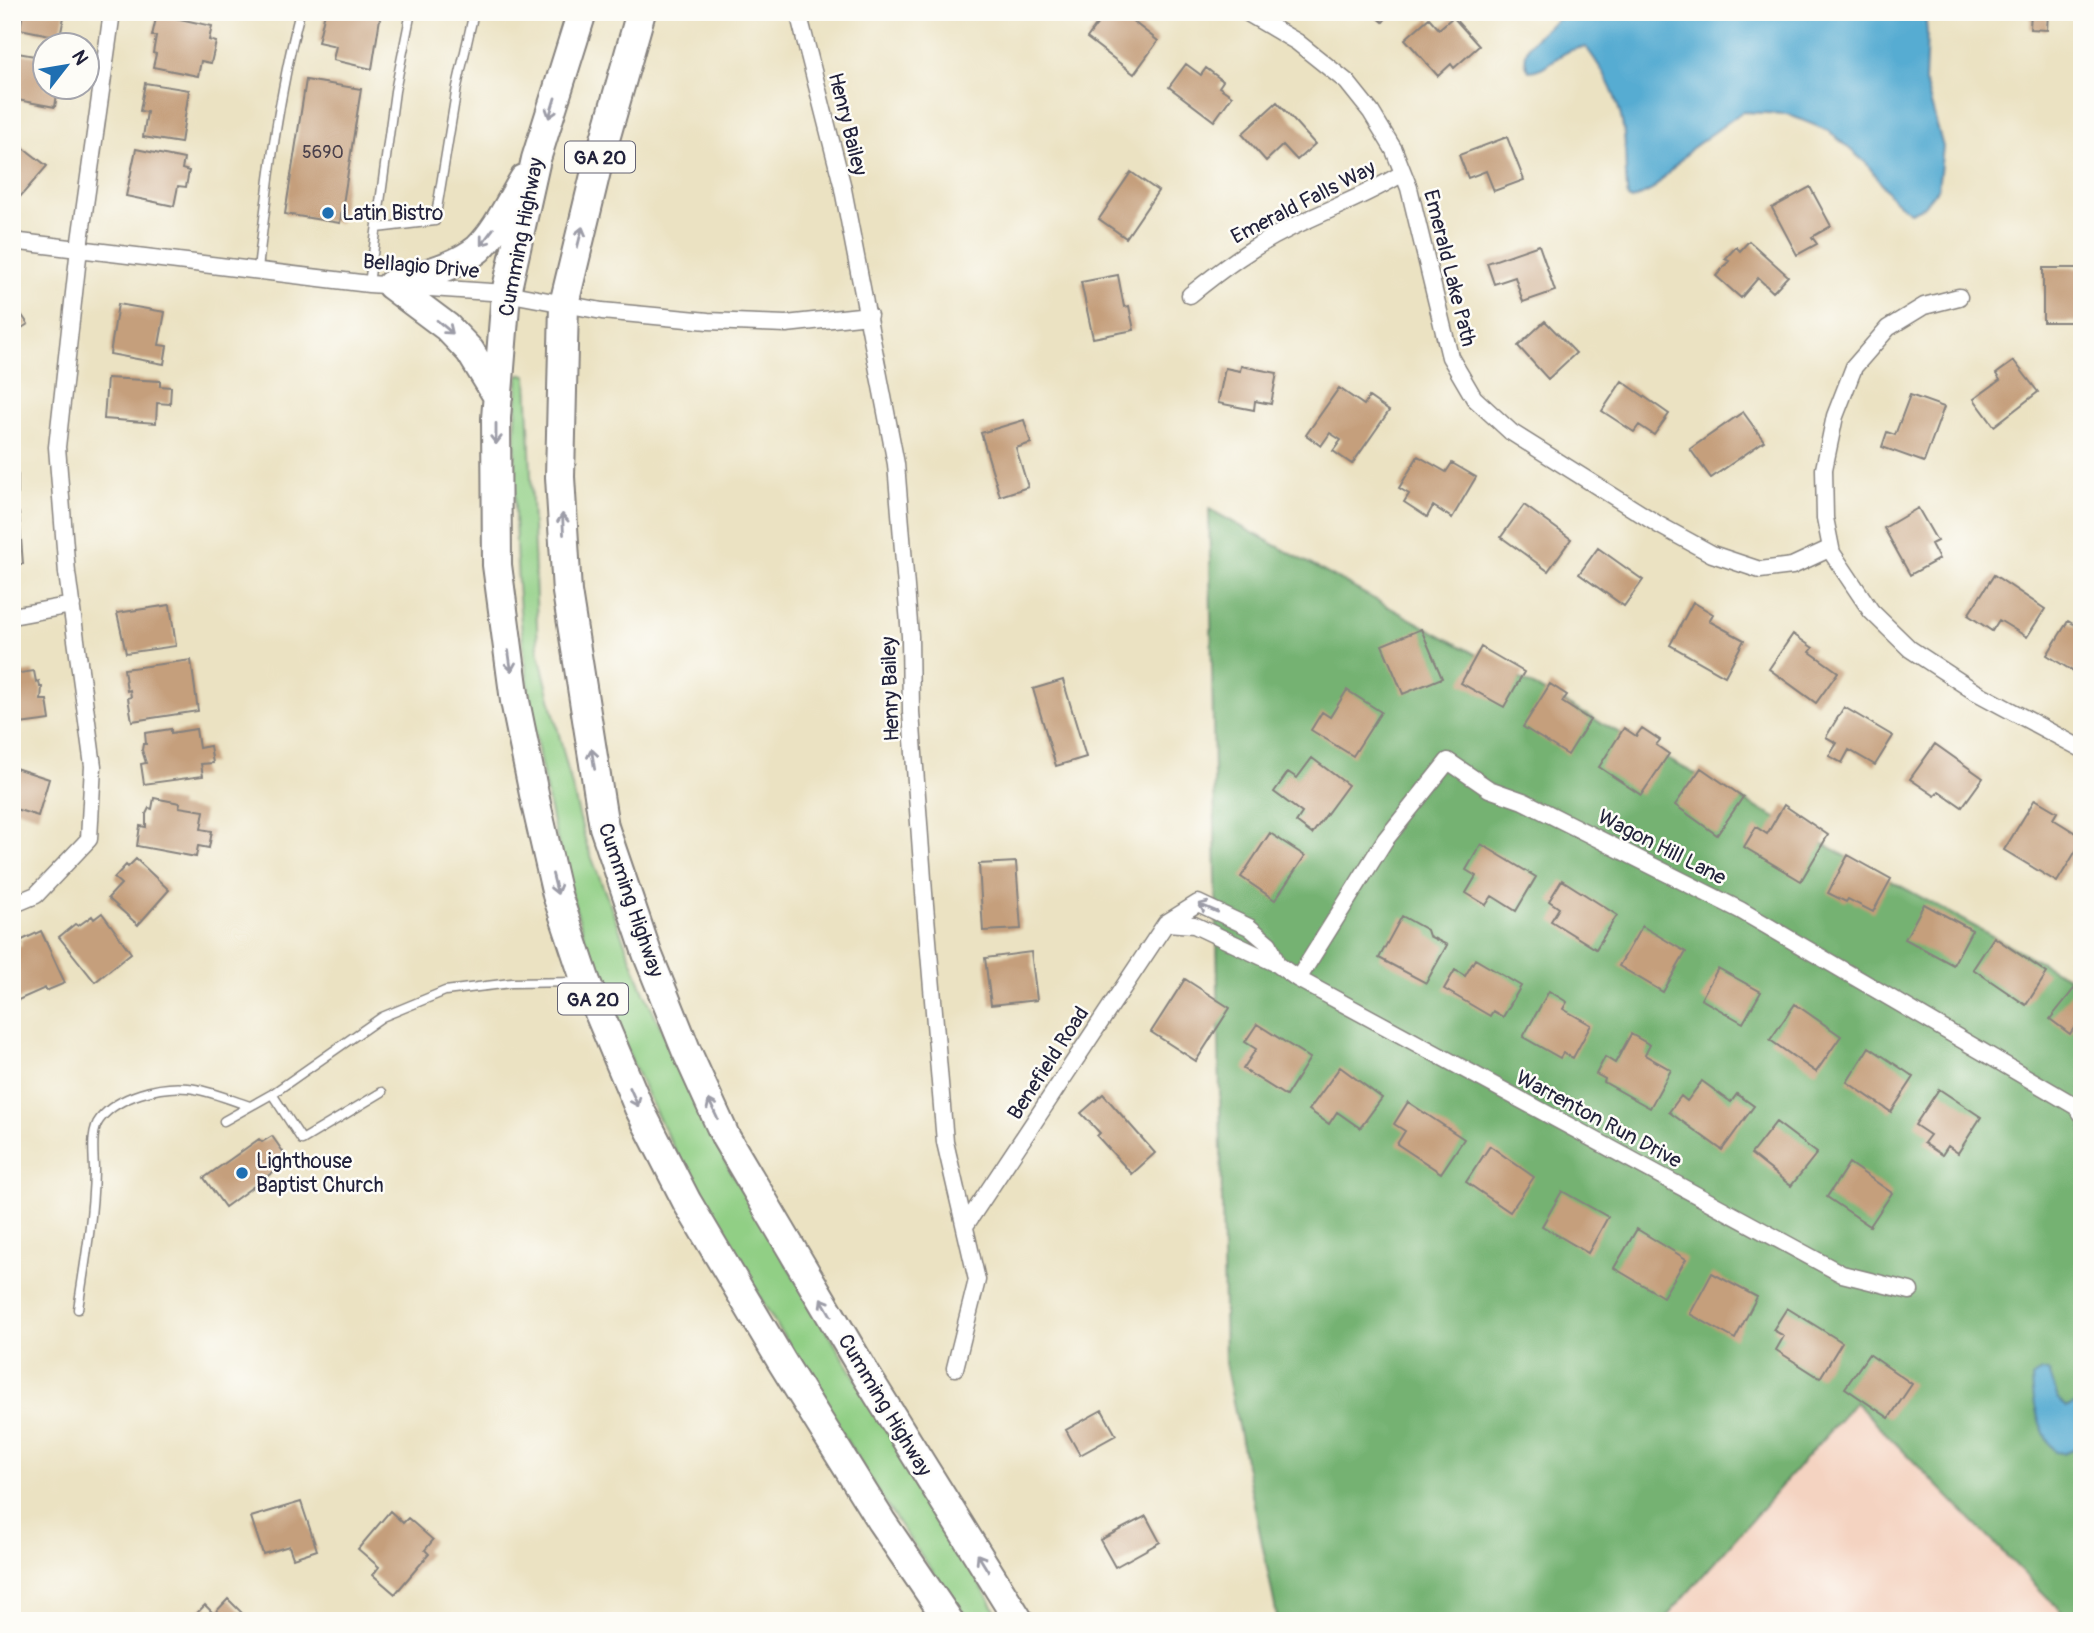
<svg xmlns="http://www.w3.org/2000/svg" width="2094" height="1633" font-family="Pangolin,sans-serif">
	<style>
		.built { fill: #f4d3c1 }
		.green { fill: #91cf85; stroke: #5a7860; stroke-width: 2 }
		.forest { fill: #74b272; stroke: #4b6a56; stroke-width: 2 }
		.water { fill: #56acd2; stroke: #3c6786; stroke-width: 2 }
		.building { fill: #c59f7b }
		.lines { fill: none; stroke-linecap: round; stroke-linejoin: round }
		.service-casing { stroke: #86827e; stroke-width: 11 }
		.minor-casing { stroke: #86827e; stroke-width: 19 }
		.trunk-casing { stroke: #86827e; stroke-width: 32 }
		.service { stroke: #fff; stroke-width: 8 }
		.minor { stroke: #fff; stroke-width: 16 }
		.trunk { stroke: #fff; stroke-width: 28 }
		.oneway { stroke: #9c9ca7 }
		.poi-dot { fill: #1f6fb2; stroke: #fdfcf7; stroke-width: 2.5 }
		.labels { text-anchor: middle; stroke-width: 5; stroke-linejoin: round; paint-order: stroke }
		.number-label { font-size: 18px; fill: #4b414b }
		.shield { fill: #fdfcf7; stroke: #646373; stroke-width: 2 }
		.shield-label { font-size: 19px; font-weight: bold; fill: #22223b }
		.street-label { font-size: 21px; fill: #22223b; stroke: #fdfcf7 }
		.poi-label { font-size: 21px; fill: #22223b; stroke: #fdfcf7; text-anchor: start }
	</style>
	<rect width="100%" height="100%" fill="#fdfcf7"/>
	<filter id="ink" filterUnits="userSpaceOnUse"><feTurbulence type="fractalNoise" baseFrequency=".0143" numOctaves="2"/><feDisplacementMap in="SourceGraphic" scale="14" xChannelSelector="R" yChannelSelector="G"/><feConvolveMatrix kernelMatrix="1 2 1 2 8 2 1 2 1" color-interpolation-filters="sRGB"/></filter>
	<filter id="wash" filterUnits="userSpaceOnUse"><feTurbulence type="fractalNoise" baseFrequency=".00686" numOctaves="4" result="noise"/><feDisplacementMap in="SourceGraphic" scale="28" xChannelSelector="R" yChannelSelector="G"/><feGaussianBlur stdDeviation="1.57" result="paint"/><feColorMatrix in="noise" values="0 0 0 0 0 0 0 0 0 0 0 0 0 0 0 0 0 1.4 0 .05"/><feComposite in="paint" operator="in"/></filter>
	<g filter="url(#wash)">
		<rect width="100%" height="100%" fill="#ebe2c2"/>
		<path class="built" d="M1855,1402L2062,1612L2056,1621H1663Z"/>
		<path class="green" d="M523,374L527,376L538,650L586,843L644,992L726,1163L1002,1621H969C945,1588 920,1555 897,1521C861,1467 828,1409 794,1353C745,1274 696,1195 655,1111C543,885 502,626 518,376Z"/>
		<path class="forest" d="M1209,509L2082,985V1621H2073L2062,1612L1855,1402L1663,1621H1278L1225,1363Z"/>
		<path class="water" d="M1567,12H1925L1927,32L1925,82L1943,147L1938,188L1924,206L1910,212L1892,198L1867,164L1829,131L1787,114L1742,112L1691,149L1652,190L1632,200L1628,198C1624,174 1627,150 1623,127C1618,96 1604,71 1586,47C1558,49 1552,69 1529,71C1514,45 1549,27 1567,12Z
			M2041,1371H2049L2058,1399L2067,1407L2075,1404L2082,1398V1446L2062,1453L2055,1452C2039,1429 2033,1406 2032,1378Z"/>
		<g id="blocks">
			<path class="building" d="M23,12H65L60,37L20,29Z
				M325,12H381L372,69L333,60L336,46L318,42Z
				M1106,12H1121L1158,41L1134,74L1087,38Z
				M1371,12H1391L1383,22Z
				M2031,12H2048L2047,30L2030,29Z
				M157,14L212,26L209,40L216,42L211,63L201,61L198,76L153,67L156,54L153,53L156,36H152Z
				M1453,17L1479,46L1454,68L1451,64L1438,76L1405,39L1429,18L1439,29Z
				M12,52L46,58V88H58L55,107L12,99Z
				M1186,64L1201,75L1206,68L1223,81L1219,87L1232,96L1214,121L1169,87Z
				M306,80L361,89L340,223L285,214Z
				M145,83L189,90L181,143L143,137L147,112L140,111Z
				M1277,102L1315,144L1297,160L1283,145L1266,161L1242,134Z
				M1507,137L1524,180L1494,191L1486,171L1468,178L1459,155Z
				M12,139L47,166L20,197L12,191Z
				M136,149L184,159L182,169L189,171L186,187L178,186L174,206L126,196Z
				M1131,172L1158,191L1126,238L1099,219Z
				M1810,187L1831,226L1812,237L1817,244L1797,255L1772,208Z
				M1749,241L1788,276L1773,292L1758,278L1741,298L1716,276L1729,261L1725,259L1736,247L1740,251Z
				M1539,245L1555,291L1523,302L1515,277L1494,284L1487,263Z
				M2043,268H2082V310H2078V322H2043Z
				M1118,275L1124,307L1129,306L1134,330L1093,338L1081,282Z
				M12,301L28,324L12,334Z
				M118,304L165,312L159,345L167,346L164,364L110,354Z
				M1545,321L1576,353L1548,379L1518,346Z
				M2014,361L2038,392L1994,426L1974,399L2000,380L1996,374Z
				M1241,366L1277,373L1271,404L1255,401L1254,410L1218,403L1225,368L1240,371Z
				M12,377H17L16,428H12Z
				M107,378L160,381V386L171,387L170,404L157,403L156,423L104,419Z
				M1622,381L1669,414L1654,435L1639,425L1634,432L1602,411Z
				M1339,388L1364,405L1369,397L1389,411L1352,464L1333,451L1341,440L1330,433L1321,446L1306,435Z
				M1910,395L1944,407L1924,462L1882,447L1887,432L1895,435Z
				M1743,412L1764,441L1711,478L1690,449Z
				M1024,420L1031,443L1016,448L1028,487L1000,496L981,433Z
				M1418,456L1446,472L1452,463L1476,477L1452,518L1433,506L1427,517L1404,502L1409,494L1399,488Z
				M12,475H18V494H12Z
				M1524,505L1571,539L1548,571L1501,537Z
				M1918,508L1937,541L1931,544L1939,559L1910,575L1884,528Z
				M19,513L23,564H12V514Z
				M1598,548L1643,580L1624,606L1579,574Z
				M1994,575L2045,609L2027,637L1999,620L1992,631L1968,615Z
				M1693,602L1713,614L1709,621L1744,640L1725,676L1670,645Z
				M170,605L176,646L126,653L117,613Z
				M2068,621L2082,629V677L2047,655Z
				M1421,629L1442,678L1403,694L1382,645Z
				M1793,634L1813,648L1810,652L1838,672L1816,703L1769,669Z
				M1481,647L1524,672L1504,707L1461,683Z
				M191,660L198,711L132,721L128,698L131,697L130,690L127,691L124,669Z
				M34,671L36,682L39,681L40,687H42L41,700H47L50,720L12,725V674Z
				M1063,680L1086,757L1056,766L1033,689Z
				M1550,684L1567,695L1562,702L1590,720L1568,755L1523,727Z
				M1347,690L1381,712L1353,756L1311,730L1322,712L1330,717Z
				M1844,707L1893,736L1875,765L1849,750L1842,763L1829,756L1837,743L1826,737Z
				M1624,728L1636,736L1642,728L1660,740L1656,745L1669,754L1641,795L1599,767Z
				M171,729V733L196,729L199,748L210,746L213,763L201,764L203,776L144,784L141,764L146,763L142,750L143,744H146L145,733Z
				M1935,744L1983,778L1962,807L1939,791L1935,796L1910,779Z
				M1312,758L1348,785L1312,834L1296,822L1302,813L1274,792L1288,772L1297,778Z
				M12,767L49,779L38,816L12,808Z
				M1701,768L1743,797L1717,835L1675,805Z
				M154,798L180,803L179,807L204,811L201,829L212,831L209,848L198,846L196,857L137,846L140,826L146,827V814L149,808L152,809Z
				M2035,799L2057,812L2053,819L2082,837V841L2057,882L2004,850Z
				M1784,805L1828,835L1801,881L1744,847L1756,827L1767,834Z
				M1270,833L1305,856L1275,900L1241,877Z
				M1481,844L1536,877L1516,911L1492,896L1486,905L1466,893L1476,876L1466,870Z
				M1848,855L1891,879L1873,912L1848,899L1846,902L1828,893Z
				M136,859L169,890L138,925L108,898L121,884L114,878L126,865L128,867Z
				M1016,862L1021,929L983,931L979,864Z
				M1562,880L1617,915L1596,949L1551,921L1559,908L1549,901Z
				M1924,904L1972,930L1953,965L1905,939Z
				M102,913L131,953L95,982L59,937L75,924L78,926L92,916L94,919Z
				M1402,916L1427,930L1429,936L1447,945L1426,983L1379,958Z
				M1642,926L1686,952L1663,992L1619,966Z
				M41,931L65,983L46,991L45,988L16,1001L12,994V949L22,944L20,941Z
				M1994,937L2047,973L2026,1005L1973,969Z
				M1031,952L1037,1000L991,1005L985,958Z
				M1475,959L1521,986L1503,1017L1493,1011L1490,1016L1444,989L1455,970L1465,976Z
				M1718,968L1761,992L1743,1023L1701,999Z
				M1185,979L1230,1008L1196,1061L1151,1032Z
				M2078,984L2082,987V1034L2074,1028L2070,1034L2050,1019Z
				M1549,991L1567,1002L1563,1009L1591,1025L1573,1058L1563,1053L1560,1058L1523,1037Z
				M1795,1004L1841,1036L1816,1072L1770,1040Z
				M1257,1024L1310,1058L1286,1096L1243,1069L1256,1049L1245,1042Z
				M1631,1034L1650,1045L1645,1055L1671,1070L1650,1108L1604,1082L1605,1079L1596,1074L1605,1057L1615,1063Z
				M1869,1047L1914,1077L1891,1112L1847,1082Z
				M1340,1067L1382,1098L1360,1128L1337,1112L1329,1124L1309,1110Z
				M1702,1081L1731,1102L1737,1094L1754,1106L1722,1150L1669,1112L1681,1096L1687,1101Z
				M1939,1089L1981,1117L1958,1153L1948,1146L1942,1155L1924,1143L1930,1135L1915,1125Z
				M1103,1094L1155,1153L1132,1174L1097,1136L1100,1133L1081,1113Z
				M1408,1102L1464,1139L1441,1173L1397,1144L1405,1131L1394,1124Z
				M1776,1122L1817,1153L1791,1186L1751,1154Z
				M272,1136L286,1156L276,1163L280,1167L225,1207L204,1178L259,1139L262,1142Z
				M1490,1146L1534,1177L1510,1212L1466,1182Z
				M1849,1163L1892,1193L1870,1226L1827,1197Z
				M1562,1191L1608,1217L1588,1253L1542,1226Z
				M1637,1229L1686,1259L1663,1297L1614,1268Z
				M1712,1273L1757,1297L1735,1339L1690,1314Z
				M1787,1308L1842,1342L1820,1378L1776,1350L1784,1336L1773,1330Z
				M1869,1354L1912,1384L1889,1418L1845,1388Z
				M1102,1410L1116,1435L1080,1455L1066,1430Z
				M301,1502L317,1550L293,1558L289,1546L263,1554L251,1517Z
				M390,1511L403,1523L408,1518L433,1540L425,1550L429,1554L395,1594L373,1575L379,1567L358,1549Z
				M1146,1516L1160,1542L1115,1567L1100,1540Z
				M228,1599L244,1615L239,1621H189L205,1605L214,1614Z"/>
		</g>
	</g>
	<g filter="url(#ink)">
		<use href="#blocks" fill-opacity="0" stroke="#86827e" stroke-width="2"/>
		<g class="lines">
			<defs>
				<path id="service" d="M377,228L435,221L457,87L474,12
					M258,269C268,182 278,97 300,12
					M369,284L395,91L411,12
					M272,1094L302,1140L382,1092
					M224,1121L272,1094L382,1017L445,991L511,983L579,982
					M78,1309C85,1263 93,1217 94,1171C94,1156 90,1131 100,1119C118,1096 161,1085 188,1088C209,1090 230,1100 250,1106"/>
				<path id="minor" d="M798,12L842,184L896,464L910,636L911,712L924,893L945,1142L977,1280L955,1368
					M1246,12L1297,42L1347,82L1371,112L1394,150L1409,188L1450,357L1474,398L1511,432L1659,525L1712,554L1760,570L1792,566L1831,548
					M12,241L369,284L506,293L602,311L708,321L786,324L869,315
					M1190,295C1222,269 1253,246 1290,228C1329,209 1366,196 1403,173
					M1959,297L1924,306L1888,328L1854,367L1835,416L1824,469L1825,518L1832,553L1871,611L1910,649L1974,691L2082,749
					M12,616L72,605
					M12,905L36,895L89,839L93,766L67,573L57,447L79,248L112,12
					M1166,923L1194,925L1277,964L1298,979L1842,1274L1910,1291
					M1298,979L1385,840L1448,761L1489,789L1523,801L1740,910L2077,1107L2082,1114
					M965,1226L1166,923L1198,903L1249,927L1269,944L1277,964"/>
				<path id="trunk" d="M582,12L536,159L506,293L496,418L497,565L515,701L536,804L557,895L586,982L639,1108L687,1202L782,1362L881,1521L949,1621
					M641,12L596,171L564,304L560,477L567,592L604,827L647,953L686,1050L726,1138L866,1375L1019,1621
					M391,285C419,275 455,268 478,249C497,231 510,202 524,179
					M391,285L447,327L470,351L498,397"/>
			</defs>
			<use href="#service" class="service-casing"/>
			<use href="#minor" class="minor-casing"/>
			<use href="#trunk" class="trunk-casing"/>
			<use href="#service" class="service"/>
			<use href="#minor" class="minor"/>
			<use href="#trunk" class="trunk"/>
		</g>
		<defs><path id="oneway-shaft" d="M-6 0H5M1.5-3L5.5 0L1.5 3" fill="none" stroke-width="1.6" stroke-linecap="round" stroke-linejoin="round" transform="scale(1.75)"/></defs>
		<g class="oneway">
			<use href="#oneway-shaft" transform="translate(552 108) rotate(107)"/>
			<use href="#oneway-shaft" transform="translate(487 237) rotate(127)"/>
			<use href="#oneway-shaft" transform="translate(580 237) rotate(-76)"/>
			<use href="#oneway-shaft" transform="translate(445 327) rotate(40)"/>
			<use href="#oneway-shaft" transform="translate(496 434) rotate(90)"/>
			<use href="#oneway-shaft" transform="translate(563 524) rotate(-93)"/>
			<use href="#oneway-shaft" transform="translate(510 661) rotate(82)"/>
			<use href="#oneway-shaft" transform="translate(593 759) rotate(-99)"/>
			<use href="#oneway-shaft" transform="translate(555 884) rotate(76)"/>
			<use href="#oneway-shaft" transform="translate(1208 908) rotate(-157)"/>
			<use href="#oneway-shaft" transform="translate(634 1097) rotate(66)"/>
			<use href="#oneway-shaft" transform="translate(713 1109) rotate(-115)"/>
			<use href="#oneway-shaft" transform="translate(826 1307) rotate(-120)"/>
			<use href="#oneway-shaft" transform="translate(983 1563) rotate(-122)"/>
		</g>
	</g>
	<g class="poi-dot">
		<circle cx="328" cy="213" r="7"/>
		<circle cx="242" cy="1173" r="7"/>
	</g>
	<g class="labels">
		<g class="number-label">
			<text x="323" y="158">5690</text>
		</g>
		<g class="shield">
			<rect x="565" y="141.5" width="70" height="31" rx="5"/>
			<rect x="558" y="983.5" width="70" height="31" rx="5"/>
		</g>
		<g class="shield-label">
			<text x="600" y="164">GA 20</text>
			<text x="593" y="1006">GA 20</text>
		</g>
		<g class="street-label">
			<text transform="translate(848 124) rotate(76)" y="7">Henry Bailey</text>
			<text transform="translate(1303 202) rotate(-27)" y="7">Emerald Falls Way</text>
			<text transform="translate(521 237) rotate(-79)" y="7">Cumming Highway</text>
			<text transform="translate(421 266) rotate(5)" y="7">Bellagio Drive</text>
			<text transform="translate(1450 268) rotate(76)" y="7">Emerald Lake Path</text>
			<text transform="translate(890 689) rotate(-92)" y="7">Henry Bailey</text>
			<text transform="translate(1662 847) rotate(27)" y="7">Wagon Hill Lane</text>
			<text transform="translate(631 900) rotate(71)" y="7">Cumming Highway</text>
			<text transform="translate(1048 1063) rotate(-57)" y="7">Benefield Road</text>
			<text transform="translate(1599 1119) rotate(28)" y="7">Warrenton Run Drive</text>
			<text transform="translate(885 1405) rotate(59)" y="7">Cumming Highway</text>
		</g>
		<g class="poi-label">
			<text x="342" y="220">Latin Bistro</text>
			<text x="256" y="1168">Lighthouse<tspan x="256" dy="24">Baptist Church</tspan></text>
		</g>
	</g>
	<rect width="2094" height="1633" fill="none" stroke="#fdfcf7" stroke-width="42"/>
	<g transform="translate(66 66) rotate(59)"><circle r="33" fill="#fdfcf7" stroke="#a5a5ac" stroke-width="2"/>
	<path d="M0-5L12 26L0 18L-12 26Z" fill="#1f6fb2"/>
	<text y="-10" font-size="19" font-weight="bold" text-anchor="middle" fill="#22223b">N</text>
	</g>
</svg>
